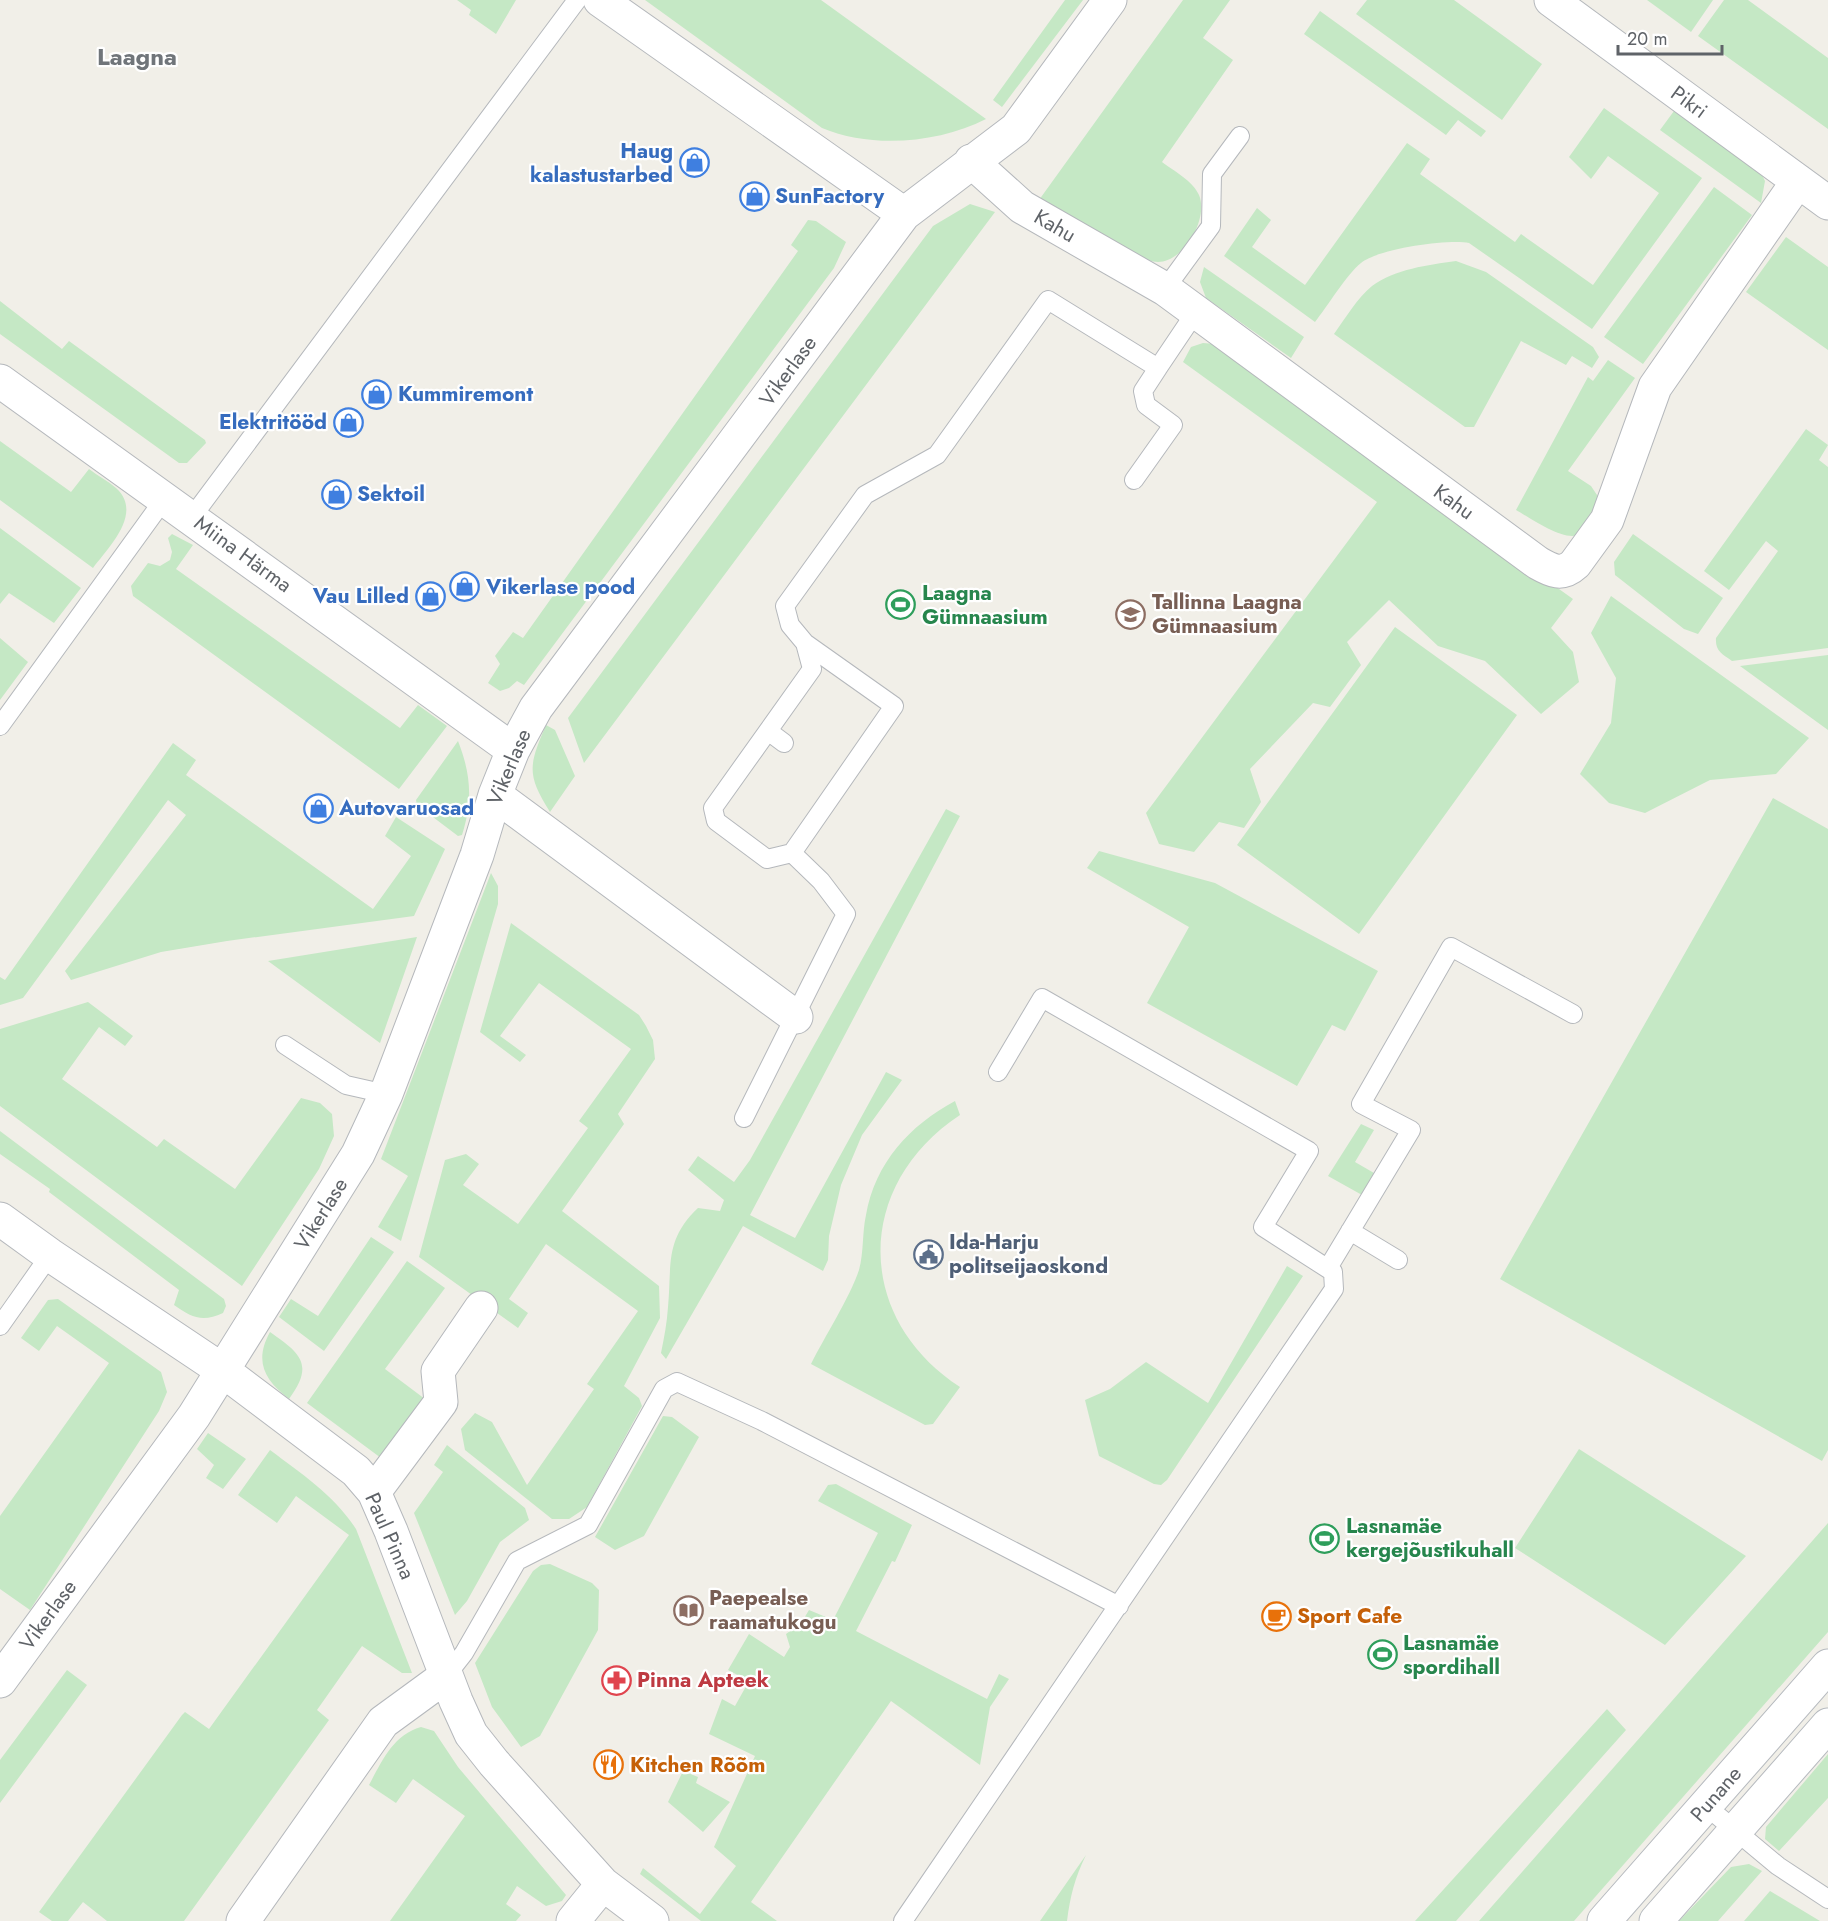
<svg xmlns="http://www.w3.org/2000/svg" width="1828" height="1921" font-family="Jost,sans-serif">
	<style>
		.green { fill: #c5e8c5 }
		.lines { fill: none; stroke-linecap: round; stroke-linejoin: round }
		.lane-casing { stroke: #b5b8bc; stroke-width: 20 }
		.street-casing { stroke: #b5b8bc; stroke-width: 35 }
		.secondary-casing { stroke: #b6babf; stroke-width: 35 }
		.lane { stroke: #fff; stroke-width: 18 }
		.street { stroke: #fff; stroke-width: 33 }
		.secondary { stroke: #fff; stroke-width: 33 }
		.labels { text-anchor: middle; stroke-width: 4.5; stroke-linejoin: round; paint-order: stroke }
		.street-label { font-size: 21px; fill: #5f6368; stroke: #fff }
		.shop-label { font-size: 21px; font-weight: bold; fill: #366cbe; stroke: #fff; text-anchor: start }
		.leisure-label { font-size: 21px; font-weight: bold; fill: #27864d; stroke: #fff; text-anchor: start }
		.education-label { font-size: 21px; font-weight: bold; fill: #785e54; stroke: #fff; text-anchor: start }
		.service-label { font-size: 21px; font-weight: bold; fill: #4e5e75; stroke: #fff; text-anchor: start }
		.food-label { font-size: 21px; font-weight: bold; fill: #c56008; stroke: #fff; text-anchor: start }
		.health-label { font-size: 21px; font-weight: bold; fill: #be3a42; stroke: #fff; text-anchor: start }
		.quarter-label { font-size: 24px; font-weight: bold; fill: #70757a; stroke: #fff }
	</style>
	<rect width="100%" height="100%" fill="#f1efe8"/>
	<path class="green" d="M457,0H516L496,34L469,15L471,10Z
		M645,0H821L986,119C939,143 872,149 822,128Z
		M1065,0H1083L1002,107L993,100Z
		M1183,0H1230L1203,38L1233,60L1162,162C1174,171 1193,181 1199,195C1209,218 1184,262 1158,262C1136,262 1062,213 1039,200Z
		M1367,0H1454L1542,64L1502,120L1356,14Z
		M1647,0H1713L1691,32Z
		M1724,0H1748L1828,58V129L1698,36Z
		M1320,11L1486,131L1481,137L1458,120L1446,135L1304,34Z
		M1604,108L1702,178L1592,329L1469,243C1447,239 1378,249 1361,263C1347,274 1327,307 1315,322L1224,256L1257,208L1271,220L1252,247L1305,285L1407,143L1430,159L1420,174L1515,242L1521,234L1593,285L1659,193L1608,156L1591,179L1569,157Z
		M1674,111L1762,175L1765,181L1761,203L1660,130Z
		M1714,187L1752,215L1643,364L1604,337Z
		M970,204L995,212L584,763L568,718L933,226Z
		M808,220L816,221L846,242L834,268L524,685L517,681L509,688L500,691L488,683L500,664L495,656L513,632L523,638L798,251L791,245Z
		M1786,237L1828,267V350L1746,292Z
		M1456,261L1486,272L1593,347L1599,357L1592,368L1572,356L1566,365L1521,341L1474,427H1465L1334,334C1345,319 1357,298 1372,286C1395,269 1428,265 1456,261Z
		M1204,267L1304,337L1291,358L1206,298L1200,282Z
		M0,301L62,349L69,341L205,440L206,443L187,463H179L0,334Z
		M1203,343L1215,344L1573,599L1551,628L1573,652L1579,682L1541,714L1485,661L1438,646L1389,600L1347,642L1361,665L1330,707L1313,703L1250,769L1261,802L1244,828L1219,822L1194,852L1159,844L1146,813L1377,502L1183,362L1191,347Z
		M1608,360L1635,378L1568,471L1591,486L1601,501C1595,510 1589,525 1581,533C1568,545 1529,517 1516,510L1588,377L1593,381Z
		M1806,429L1828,445L1819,460L1828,467V648L1732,661C1722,654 1715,651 1716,638L1778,551L1766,541L1729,590L1704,571Z
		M0,441L71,492L89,469C98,476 108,481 116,488C144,513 108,548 93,568L0,500Z
		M0,528L81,588L54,623L9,593L0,604Z
		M172,534L193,545L176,569L400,728L418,705L447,726L399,789L133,596L131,586L148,563L160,566L170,560L172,552L168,538Z
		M1633,534L1723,598L1698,634L1684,629L1615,575L1614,562Z
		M1611,596L1788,723L1809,738L1776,774L1710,780L1645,813L1609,803L1580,774L1611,723L1616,678L1591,633Z
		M1395,627L1517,715L1359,934L1237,845Z
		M0,638L28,662L0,700Z
		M1828,655V730L1740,666Z
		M546,725L555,730L575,776L550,812C526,774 529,765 546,725Z
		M458,741C471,774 473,801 462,835L458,836L417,805L416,800Z
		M173,743L196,760L186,775L373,909L411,856L385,836L396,817L445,849L414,916L227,941L161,952L71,980L65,971L186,815L168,800L23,998L0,1005V977L5,980Z
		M1773,798L1828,829V1450L1822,1461L1500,1279Z
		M946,809L960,816L750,1215L795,1238L886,1072L902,1080L862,1135L841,1185L829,1236L828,1260L823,1271L743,1226L666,1359L661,1353C664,1338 667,1323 668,1307C672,1266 664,1240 698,1208L720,1211L724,1200L688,1170L698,1156L734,1182L750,1160Z
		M1099,851L1215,883L1378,971L1345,1031L1332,1025L1297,1086L1147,1003L1189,927L1087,868Z
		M491,873L498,886V904L401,1241L378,1227L408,1176L381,1159Z
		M511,923L639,1015L646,1026L653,1040L655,1059L618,1114L624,1124L562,1211L659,1286L660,1318L624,1386L639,1398L642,1406L587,1507L569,1519H552L465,1450L461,1429L475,1413L492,1422L527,1485L594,1389L587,1384L638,1311L546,1244L509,1299L528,1313L518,1328L419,1257L445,1160L466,1154L479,1164L463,1185L518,1224L588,1128L579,1121L631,1049L539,983L500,1036L526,1055L520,1062L480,1032Z
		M417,937L380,1043L268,961Z
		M88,1002L133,1036L125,1046L99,1027L62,1079L157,1147L164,1139L235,1189L301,1098L320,1103L332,1114L334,1136L319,1169L242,1286L0,1106V1029Z
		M955,1101L960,1115C854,1185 854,1318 960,1387L933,1424L925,1425L811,1364C824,1338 850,1297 859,1270C864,1252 862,1233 866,1215C875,1163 910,1125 955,1101Z
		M1361,1124L1374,1130L1355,1162L1374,1173L1362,1195L1328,1176Z
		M0,1131L224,1299L226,1306L223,1313C202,1323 191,1317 174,1305L179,1290L49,1192L50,1189L0,1154Z
		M371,1237L394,1252L324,1351L279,1317L291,1299L318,1316Z
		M407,1261L445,1288L385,1369L429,1402L385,1461L307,1403Z
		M1287,1266L1303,1276L1167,1480L1161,1485L1154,1484L1099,1456L1085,1400L1110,1389L1146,1362L1208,1403Z
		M58,1299L161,1372L167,1392L159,1411L30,1610L0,1589V1516L109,1363L57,1326L39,1351L21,1338L48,1300Z
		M270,1332C300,1353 315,1364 289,1399C264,1380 254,1361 270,1332Z
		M663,1416L672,1417L699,1437L644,1536L615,1550L595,1537Z
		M208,1433L246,1459L223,1489L206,1478L214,1465L197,1449Z
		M447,1445L525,1508L529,1520L500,1542L467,1601L455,1615L414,1513L443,1472L434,1465Z
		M1579,1449L1746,1556L1665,1645L1515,1548Z
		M270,1450C302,1474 334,1495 356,1529L412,1673H402L362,1646L317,1710L329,1720L184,1921H107L83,1902L68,1921H52L39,1912L182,1715L185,1712L209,1729L349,1535L296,1496L277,1523L238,1495Z
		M836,1484L912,1525L895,1562L892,1561L856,1631L987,1699L999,1674L1009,1679L990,1707L980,1765L891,1701L751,1902L777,1921H701L640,1874L643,1868L700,1914L736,1866L714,1847L755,1756L709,1734L722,1699L735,1706L749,1681L728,1670L749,1634L784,1657L790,1647L786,1634L793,1629L797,1630L809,1610L833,1620L878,1533L818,1501L828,1485Z
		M1828,1523V1632L1574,1921H1479Z
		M550,1564L592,1583L599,1590L598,1630L540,1736L521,1747L492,1707L475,1663L533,1571L541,1565Z
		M67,1670L87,1685L0,1803V1760Z
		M1607,1709L1626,1730L1456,1921H1415Z
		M421,1727L434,1731L458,1767L566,1895L562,1901L546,1906L517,1886L506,1904L521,1915L516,1921H390L465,1816L413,1779L396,1803L369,1785C382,1761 393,1735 421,1727Z
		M1828,1754V1798L1779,1851L1765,1839L1766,1827Z
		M683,1771L698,1777L696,1783L730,1802L703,1832L668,1802Z
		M1086,1855C1075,1877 1070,1897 1067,1921H1040Z
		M1749,1864L1762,1871L1718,1921H1679L1731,1867Z
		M1770,1891L1820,1921H1744Z"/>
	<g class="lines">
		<defs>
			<path id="lane" d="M1165,289L1211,226L1212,174L1240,136
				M1158,368L1195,313
				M192,517L577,0
				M0,726L165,498
				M768,731L784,743
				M792,853L894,706L805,643
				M285,1045L346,1085L386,1094
				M744,1118L846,914L821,881L792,853L767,859L716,821L713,808L812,669L805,643L790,625L785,606L865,495L937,455L1048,300L1158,368L1143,391L1146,405L1173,425L1134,480
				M1350,1231L1398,1260
				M1328,1268L1411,1130L1361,1104L1451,947L1573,1014
				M0,1326L50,1255
				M446,1676L464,1653L517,1561L588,1525L664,1389L677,1382L762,1421L1119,1606
				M1706,1806L1778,1866L1828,1899
				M903,1921L1334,1289L1333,1272L1263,1227L1309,1151L1042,998L998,1072"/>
			<path id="street" d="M600,0L904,214
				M1551,0L1828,203
				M971,161L1022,207L1165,289L1538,563C1552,571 1562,576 1575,564L1607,520L1655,387L1798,181
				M0,381L513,750
				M495,795L796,1017
				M0,1219L50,1255L222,1370L356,1471L374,1492L391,1531L456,1701L471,1734L494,1763L603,1884L652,1921
				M374,1492L441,1402L438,1371L481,1308
				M0,1681L194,1416L358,1154L386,1094L477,855L495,795L513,750L536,708L904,214L1016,129L1110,0
				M243,1921L383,1722L446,1676
				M573,1921L603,1884"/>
			<path id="secondary" d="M1604,1921L1828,1666
				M1656,1921L1828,1725"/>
		</defs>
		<use href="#lane" class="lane-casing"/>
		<use href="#street" class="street-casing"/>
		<use href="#secondary" class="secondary-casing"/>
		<use href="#lane" class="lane"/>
		<use href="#street" class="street"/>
		<use href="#secondary" class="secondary"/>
	</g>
	<defs>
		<symbol id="shop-ring" viewBox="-11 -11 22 22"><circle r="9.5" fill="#fff" stroke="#3f7fe0" stroke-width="1.5"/><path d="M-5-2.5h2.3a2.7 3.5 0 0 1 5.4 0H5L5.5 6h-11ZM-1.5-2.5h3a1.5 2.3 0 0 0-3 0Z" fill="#3f7fe0"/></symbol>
		<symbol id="stadium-ring" viewBox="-11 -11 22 22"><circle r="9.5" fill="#fff" stroke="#2e9e5b" stroke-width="1.5"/><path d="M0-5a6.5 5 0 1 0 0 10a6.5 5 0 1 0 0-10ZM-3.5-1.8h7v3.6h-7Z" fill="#2e9e5b"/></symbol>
		<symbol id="school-ring" viewBox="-11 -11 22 22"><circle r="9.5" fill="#fff" stroke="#8d6e63" stroke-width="1.5"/><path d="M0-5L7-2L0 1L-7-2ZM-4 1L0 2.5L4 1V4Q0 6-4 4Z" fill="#8d6e63"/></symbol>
		<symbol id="civic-ring" viewBox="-11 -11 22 22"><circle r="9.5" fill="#fff" stroke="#5c6f8a" stroke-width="1.5"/><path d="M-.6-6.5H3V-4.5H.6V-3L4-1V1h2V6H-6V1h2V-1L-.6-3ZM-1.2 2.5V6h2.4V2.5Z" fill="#5c6f8a"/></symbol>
		<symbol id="library-ring" viewBox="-11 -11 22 22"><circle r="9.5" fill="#fff" stroke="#8d6e63" stroke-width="1.5"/><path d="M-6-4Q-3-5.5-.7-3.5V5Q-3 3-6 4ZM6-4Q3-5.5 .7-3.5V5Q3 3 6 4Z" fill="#8d6e63"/></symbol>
		<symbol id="cafe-ring" viewBox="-11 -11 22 22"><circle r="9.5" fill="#fff" stroke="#e8710a" stroke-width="1.5"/><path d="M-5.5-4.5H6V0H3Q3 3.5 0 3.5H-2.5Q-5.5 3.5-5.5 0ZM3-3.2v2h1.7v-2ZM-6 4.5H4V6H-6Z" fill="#e8710a"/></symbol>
		<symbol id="pharmacy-ring" viewBox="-11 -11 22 22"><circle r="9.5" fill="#fff" stroke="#e0444e" stroke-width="1.5"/><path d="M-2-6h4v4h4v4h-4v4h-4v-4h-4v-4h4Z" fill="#e0444e"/></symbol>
		<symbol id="restaurant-ring" viewBox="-11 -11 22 22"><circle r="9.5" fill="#fff" stroke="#e8710a" stroke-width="1.5"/><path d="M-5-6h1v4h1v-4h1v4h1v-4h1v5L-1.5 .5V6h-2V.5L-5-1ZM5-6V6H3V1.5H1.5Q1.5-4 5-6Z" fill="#e8710a"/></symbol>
	</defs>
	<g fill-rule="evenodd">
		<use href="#shop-ring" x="678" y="146" width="33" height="33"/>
		<use href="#shop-ring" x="738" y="180" width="33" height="33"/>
		<use href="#shop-ring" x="360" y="378" width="33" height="33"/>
		<use href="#shop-ring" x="332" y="406" width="33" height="33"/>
		<use href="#shop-ring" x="320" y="478" width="33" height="33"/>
		<use href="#shop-ring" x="448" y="570" width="33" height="33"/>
		<use href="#shop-ring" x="414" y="580" width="33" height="33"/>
		<use href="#stadium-ring" x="884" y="588" width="33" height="33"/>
		<use href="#school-ring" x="1114" y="598" width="33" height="33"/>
		<use href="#shop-ring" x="302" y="792" width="33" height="33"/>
		<use href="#civic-ring" x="912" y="1238" width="33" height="33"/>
		<use href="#stadium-ring" x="1308" y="1522" width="33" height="33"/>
		<use href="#library-ring" x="672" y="1594" width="33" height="33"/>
		<use href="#cafe-ring" x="1260" y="1600" width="33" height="33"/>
		<use href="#stadium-ring" x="1366" y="1638" width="33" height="33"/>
		<use href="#pharmacy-ring" x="600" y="1664" width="33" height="33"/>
		<use href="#restaurant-ring" x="592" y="1748" width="33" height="33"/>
	</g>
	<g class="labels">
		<g class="street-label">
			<text transform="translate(1689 102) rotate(36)" y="7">Pikri</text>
			<text transform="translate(1055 226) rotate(30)" y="7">Kahu</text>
			<text transform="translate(788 371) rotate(-54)" y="7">Vikerlase</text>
			<text transform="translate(1454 502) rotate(36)" y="7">Kahu</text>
			<text transform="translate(243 554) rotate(36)" y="7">Miina Härma</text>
			<text transform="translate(509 767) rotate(-67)" y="7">Vikerlase</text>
			<text transform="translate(321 1214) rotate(-58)" y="7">Vikerlase</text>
			<text transform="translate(390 1536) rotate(66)" y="7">Paul Pinna</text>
			<text transform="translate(48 1615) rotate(-54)" y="7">Vikerlase</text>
			<text transform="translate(1716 1794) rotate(-49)" y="7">Punane</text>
		</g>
		<g class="shop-label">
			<text x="673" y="158" text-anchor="end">Haug<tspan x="673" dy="24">kalastustarbed</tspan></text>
			<text x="775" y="203">SunFactory</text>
			<text x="398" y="401">Kummiremont</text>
			<text x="327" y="429" text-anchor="end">Elektritööd</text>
			<text x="357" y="501">Sektoil</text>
			<text x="486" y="594">Vikerlase pood</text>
			<text x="409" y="603" text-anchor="end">Vau Lilled</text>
			<text x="339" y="815">Autovaruosad</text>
		</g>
		<g class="leisure-label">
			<text x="922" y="600">Laagna<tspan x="922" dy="24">Gümnaasium</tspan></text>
			<text x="1346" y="1533">Lasnamäe<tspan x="1346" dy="24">kergejõustikuhall</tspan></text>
			<text x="1403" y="1650">Lasnamäe<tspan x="1403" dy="24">spordihall</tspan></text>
		</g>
		<g class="education-label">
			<text x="1152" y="609">Tallinna Laagna<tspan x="1152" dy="24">Gümnaasium</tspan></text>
			<text x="709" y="1605">Paepealse<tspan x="709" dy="24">raamatukogu</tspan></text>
		</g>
		<g class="service-label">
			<text x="949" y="1249">Ida-Harju<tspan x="949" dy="24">politseijaoskond</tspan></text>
		</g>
		<g class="food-label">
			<text x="1297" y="1623">Sport Cafe</text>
			<text x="630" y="1772">Kitchen Rõõm</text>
		</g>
		<g class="health-label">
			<text x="637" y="1687">Pinna Apteek</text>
		</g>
		<g class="quarter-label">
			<text x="137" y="65">Laagna</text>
		</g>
	</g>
	<path d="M1618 45v9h104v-9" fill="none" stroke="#5f6368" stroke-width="3"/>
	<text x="1627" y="45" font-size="18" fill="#5f6368" stroke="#ffffff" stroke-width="4.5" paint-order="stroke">20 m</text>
</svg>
